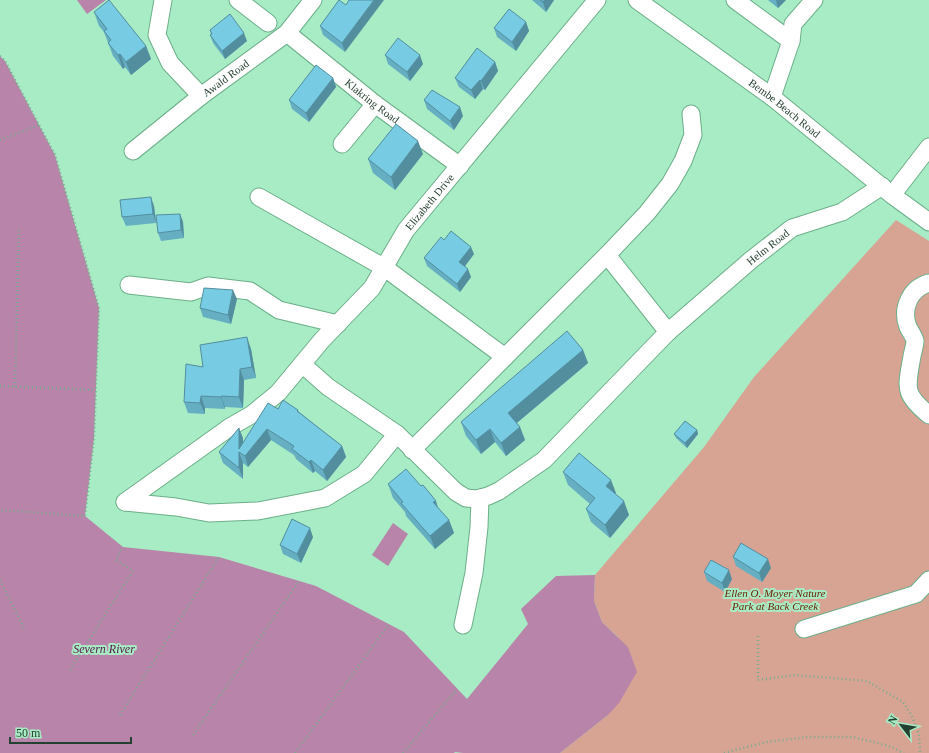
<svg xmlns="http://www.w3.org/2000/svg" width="929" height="753" font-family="'Times New Roman',serif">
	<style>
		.green { fill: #d7a494 }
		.water { fill: #b984a9 }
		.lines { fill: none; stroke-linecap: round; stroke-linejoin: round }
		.minor-casing { stroke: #6caf89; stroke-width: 19 }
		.path { stroke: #76ac8d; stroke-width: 2.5; stroke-dasharray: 1 3; stroke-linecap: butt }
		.minor { stroke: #fff; stroke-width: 17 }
		.wall { fill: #66afc3 }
		.shaded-wall { fill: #538e9f }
		.building { fill: #77cbe3; stroke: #538e9f }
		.labels { text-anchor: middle; stroke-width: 4; stroke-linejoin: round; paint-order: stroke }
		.street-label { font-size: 11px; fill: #244030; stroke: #a7ecc4 }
		.park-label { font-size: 11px; font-style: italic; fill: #6c2106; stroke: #a7ecc4 }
		.water-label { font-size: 12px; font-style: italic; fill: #561647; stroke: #a7ecc4 }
	</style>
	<rect width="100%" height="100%" fill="#a7ecc4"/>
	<path class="green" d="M896,220L929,241V753H560L608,715L618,637L602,622L594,601L595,575L704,447L754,377Z"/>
	<path class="water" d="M77,0H106L87,14Z
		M0,56L5,61L55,155L99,308L94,438L85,516L123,547L219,557L316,586L404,632L467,699L528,624L521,609L556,576L595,575L594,601L602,622L628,647L637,672L619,703L608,715L560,753H463L455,752L454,753H0Z
		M393,523L408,534L388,566L372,555Z"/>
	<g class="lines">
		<defs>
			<g id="minor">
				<path d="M163,0L157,35L170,63L201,96"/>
				<path d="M238,0L268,23"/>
				<path id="s1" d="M637,0L772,97L892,195L929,222"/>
				<path d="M735,0L791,41"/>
				<path id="s2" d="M287,33L375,104L460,166"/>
				<path d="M772,97L791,41L793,24L814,0"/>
				<path d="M342,144L375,104"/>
				<path id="s3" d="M133,151L201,96L287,33L313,0"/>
				<path d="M892,195L929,147"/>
				<path d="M259,197L385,268L505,357"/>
				<path d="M607,255L647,213L670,184L683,161L693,135L691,114"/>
				<path d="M929,283C910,288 901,309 908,327C910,331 914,336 915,341C915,345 913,351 912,356C907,387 902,393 929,415"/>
				<path d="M129,285L191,292L208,286L250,291L279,310L338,324"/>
				<path id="s4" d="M302,364L328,387L397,434L456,492L466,498L477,499L488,496L499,491L544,460L668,332L751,260L792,228L842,212L882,186"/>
				<path d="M412,450L607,255L668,332"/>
				<path id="s5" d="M125,502L230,427L251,415L278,393L322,340L372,288L406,230L597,0"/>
				<path d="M125,502L176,507L209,513L258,511L325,498L364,474L397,434"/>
				<path d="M463,625L474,573L479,527L480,498"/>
				<path d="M804,629L916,594L929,580"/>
			</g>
		</defs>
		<use href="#minor" class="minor-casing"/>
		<path class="path" d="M0,56L5,61L55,155L99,308L94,438L85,516L0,510
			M0,140L39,125
			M0,386L96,390
			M15,387L19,227
			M0,580L25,630
			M758,636V680L795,675L867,681L903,702L912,716L919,734L920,753
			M70,670L133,571L116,560L122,547
			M120,715L219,557
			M193,735L299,581
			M295,753L389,624
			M403,753L457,689
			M724,753L767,742L807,737H853L889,746L904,753"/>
		<use href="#minor" class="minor"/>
	</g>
	<path class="wall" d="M339,0L345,52L323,35L320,26Z
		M532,0H554L546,12Z
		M768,0H786L778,8Z
		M94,12L146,46L151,59L131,75L125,67L123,69L113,56L104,32L99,26Z
		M526,22L529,31L516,51L497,37L494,28Z
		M210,30L247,41L225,59L213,43L210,35L211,34Z
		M385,55L423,64L410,81L388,64Z
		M495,62L498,71L485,90L483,89L475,99L459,87L455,78Z
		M333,78L336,87L309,122L292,109L289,100Z
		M424,100L463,116L454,130L427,109Z
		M423,154L395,190L373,173L368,159Z
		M154,206L156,223L126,226L122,217Z
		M180,214L183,222L184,238L161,241L158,233Z
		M444,240L474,254L465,266L471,277L460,292L427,266L424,258Z
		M237,299L231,324L203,317L200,308Z
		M251,349L256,378L244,380L243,408L225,407V409L205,408V414L188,413L184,402L203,367Z
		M583,350L588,363L517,423L520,427L525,440L506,456L495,442L481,454L466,436L461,422Z
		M278,409L298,410L299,412L342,446L346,457L327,481L315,471L313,473L296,459L294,455L271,440L248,467L243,463V479L223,463L219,452L243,438V443Z
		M697,430L698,434L687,448L676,438L674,434Z
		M563,472L616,493L615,494L629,515L610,538L591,522L586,509L590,504L568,485Z
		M388,484L438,508L449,520L454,533L435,549L406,516L405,512L393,498Z
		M313,537L301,563L283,554L280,545Z
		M733,557L771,568L762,582L736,566Z
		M704,572L732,579L725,592L707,581Z"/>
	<path class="shaded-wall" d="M374,0H384L345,52L342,43Z
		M545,0H554L546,12L543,2Z
		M776,0H786L778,8Z
		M526,22L529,31L516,51L512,42Z
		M244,33L247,41L225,59L222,51Z
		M146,46L151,59L131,75L126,62Z
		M120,54L125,67L123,69L118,55Z
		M420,55L423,64L410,81L407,72Z
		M495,62L498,71L485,90L481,81Z
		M333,78L336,87L309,122L306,113Z
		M480,80L483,89L475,99L471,90Z
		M460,107L463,116L454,130L450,121Z
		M418,141L423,154L395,190L391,177Z
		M151,197L154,206L156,223L153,214Z
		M180,214L183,222L184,238L181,230Z
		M471,247L474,254L462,270L459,262Z
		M468,269L471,277L460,292L457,284Z
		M233,290L237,299L231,324L228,315Z
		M247,337L251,349L256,378L252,367Z
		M583,350L588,363L513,426L508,413Z
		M240,369L244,380L243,408L239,397Z
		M201,396L205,408V414L200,403Z
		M221,396L225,407V409L221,397Z
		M520,427L525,440L506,456L501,443Z
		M239,428L243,438V455L239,449Z
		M267,429L271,440L248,467L245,456Z
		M490,429L495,442L481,454L476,440Z
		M697,430L698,434L687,448L685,443Z
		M342,446L346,457L327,481L323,470Z
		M239,452L243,463V479L239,468Z
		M311,460L315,471L313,473L309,462Z
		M611,480L616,493L610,500L606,486Z
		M436,501L440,514L433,502Z
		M624,501L629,515L610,538L605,525Z
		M449,520L454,533L435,549L430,536Z
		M310,528L313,537L301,563L297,554Z
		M768,559L771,568L762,582L759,573Z
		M729,570L732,579L725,592L722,583Z"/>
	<path class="building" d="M109,0L146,46L126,62L120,54L118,55L108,43L111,40L104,31L107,29L94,12Z
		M339,0L346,5L349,0H374L342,43L320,26Z
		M540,0H545L543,2Z
		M509,9L526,22L512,42L494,28Z
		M230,14L244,33L222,51L210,35L212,34L210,30Z
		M398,38L420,55L407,72L385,55Z
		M477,48L495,62L481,81L480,80L471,90L455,78Z
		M316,65L333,78L306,113L289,100Z
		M432,90L460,107L450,121L424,100Z
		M396,124L418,141L391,177L368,159Z
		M151,197L153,214L122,217L120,200Z
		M180,214L181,230L158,233L156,215Z
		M451,231L471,247L459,262L468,269L457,284L424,258L441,237L444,240Z
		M204,288L233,290L228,315L200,308Z
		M567,331L583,350L508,413L520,427L501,443L490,429L476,440L461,422Z
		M247,337L252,367L240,369L239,397L221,396V397L201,396L200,403L184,402L186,364L203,367L200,345Z
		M283,400L298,410L297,411L342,446L323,470L311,460L309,462L292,449L294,446L267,429L245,456L239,452V468L219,452L239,428V449L268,403L278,409Z
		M685,421L697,430L685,443L674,434Z
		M579,453L611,480L606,486L624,501L605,525L586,509L595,498L563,472Z
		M406,469L421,486L423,485L436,501L433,502L449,520L430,536L401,503L403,502L388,484Z
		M292,519L310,528L297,554L280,545Z
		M741,543L768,559L759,573L733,557Z
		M711,560L729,570L722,583L704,572Z"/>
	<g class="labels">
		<g class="street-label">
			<text dy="4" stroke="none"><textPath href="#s3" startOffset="118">Awald Road</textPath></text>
			<text dy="4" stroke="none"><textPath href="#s2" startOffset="109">Klakring Road</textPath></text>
			<text dy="4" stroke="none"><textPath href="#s1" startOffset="183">Bembe Beach Road</textPath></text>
			<text dy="4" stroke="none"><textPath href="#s5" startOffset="433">Elizabeth Drive</textPath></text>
			<text dy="4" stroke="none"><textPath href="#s4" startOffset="611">Helm Road</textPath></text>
		</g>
		<g class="park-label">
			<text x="775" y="597">Ellen O. Moyer Nature<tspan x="775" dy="13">Park at Back Creek</tspan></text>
		</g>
		<g class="water-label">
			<text x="104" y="653">Severn River</text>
		</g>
	</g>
	<g transform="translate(901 725) rotate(301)" stroke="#a7ecc4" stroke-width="3" paint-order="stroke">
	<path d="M0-3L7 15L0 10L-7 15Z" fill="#244030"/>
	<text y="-6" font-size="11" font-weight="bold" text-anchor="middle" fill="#244030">N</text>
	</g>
	<path d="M10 737v6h121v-6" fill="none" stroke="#244030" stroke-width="2"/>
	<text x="16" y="737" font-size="12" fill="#244030" stroke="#a7ecc4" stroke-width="3" paint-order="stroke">50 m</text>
</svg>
